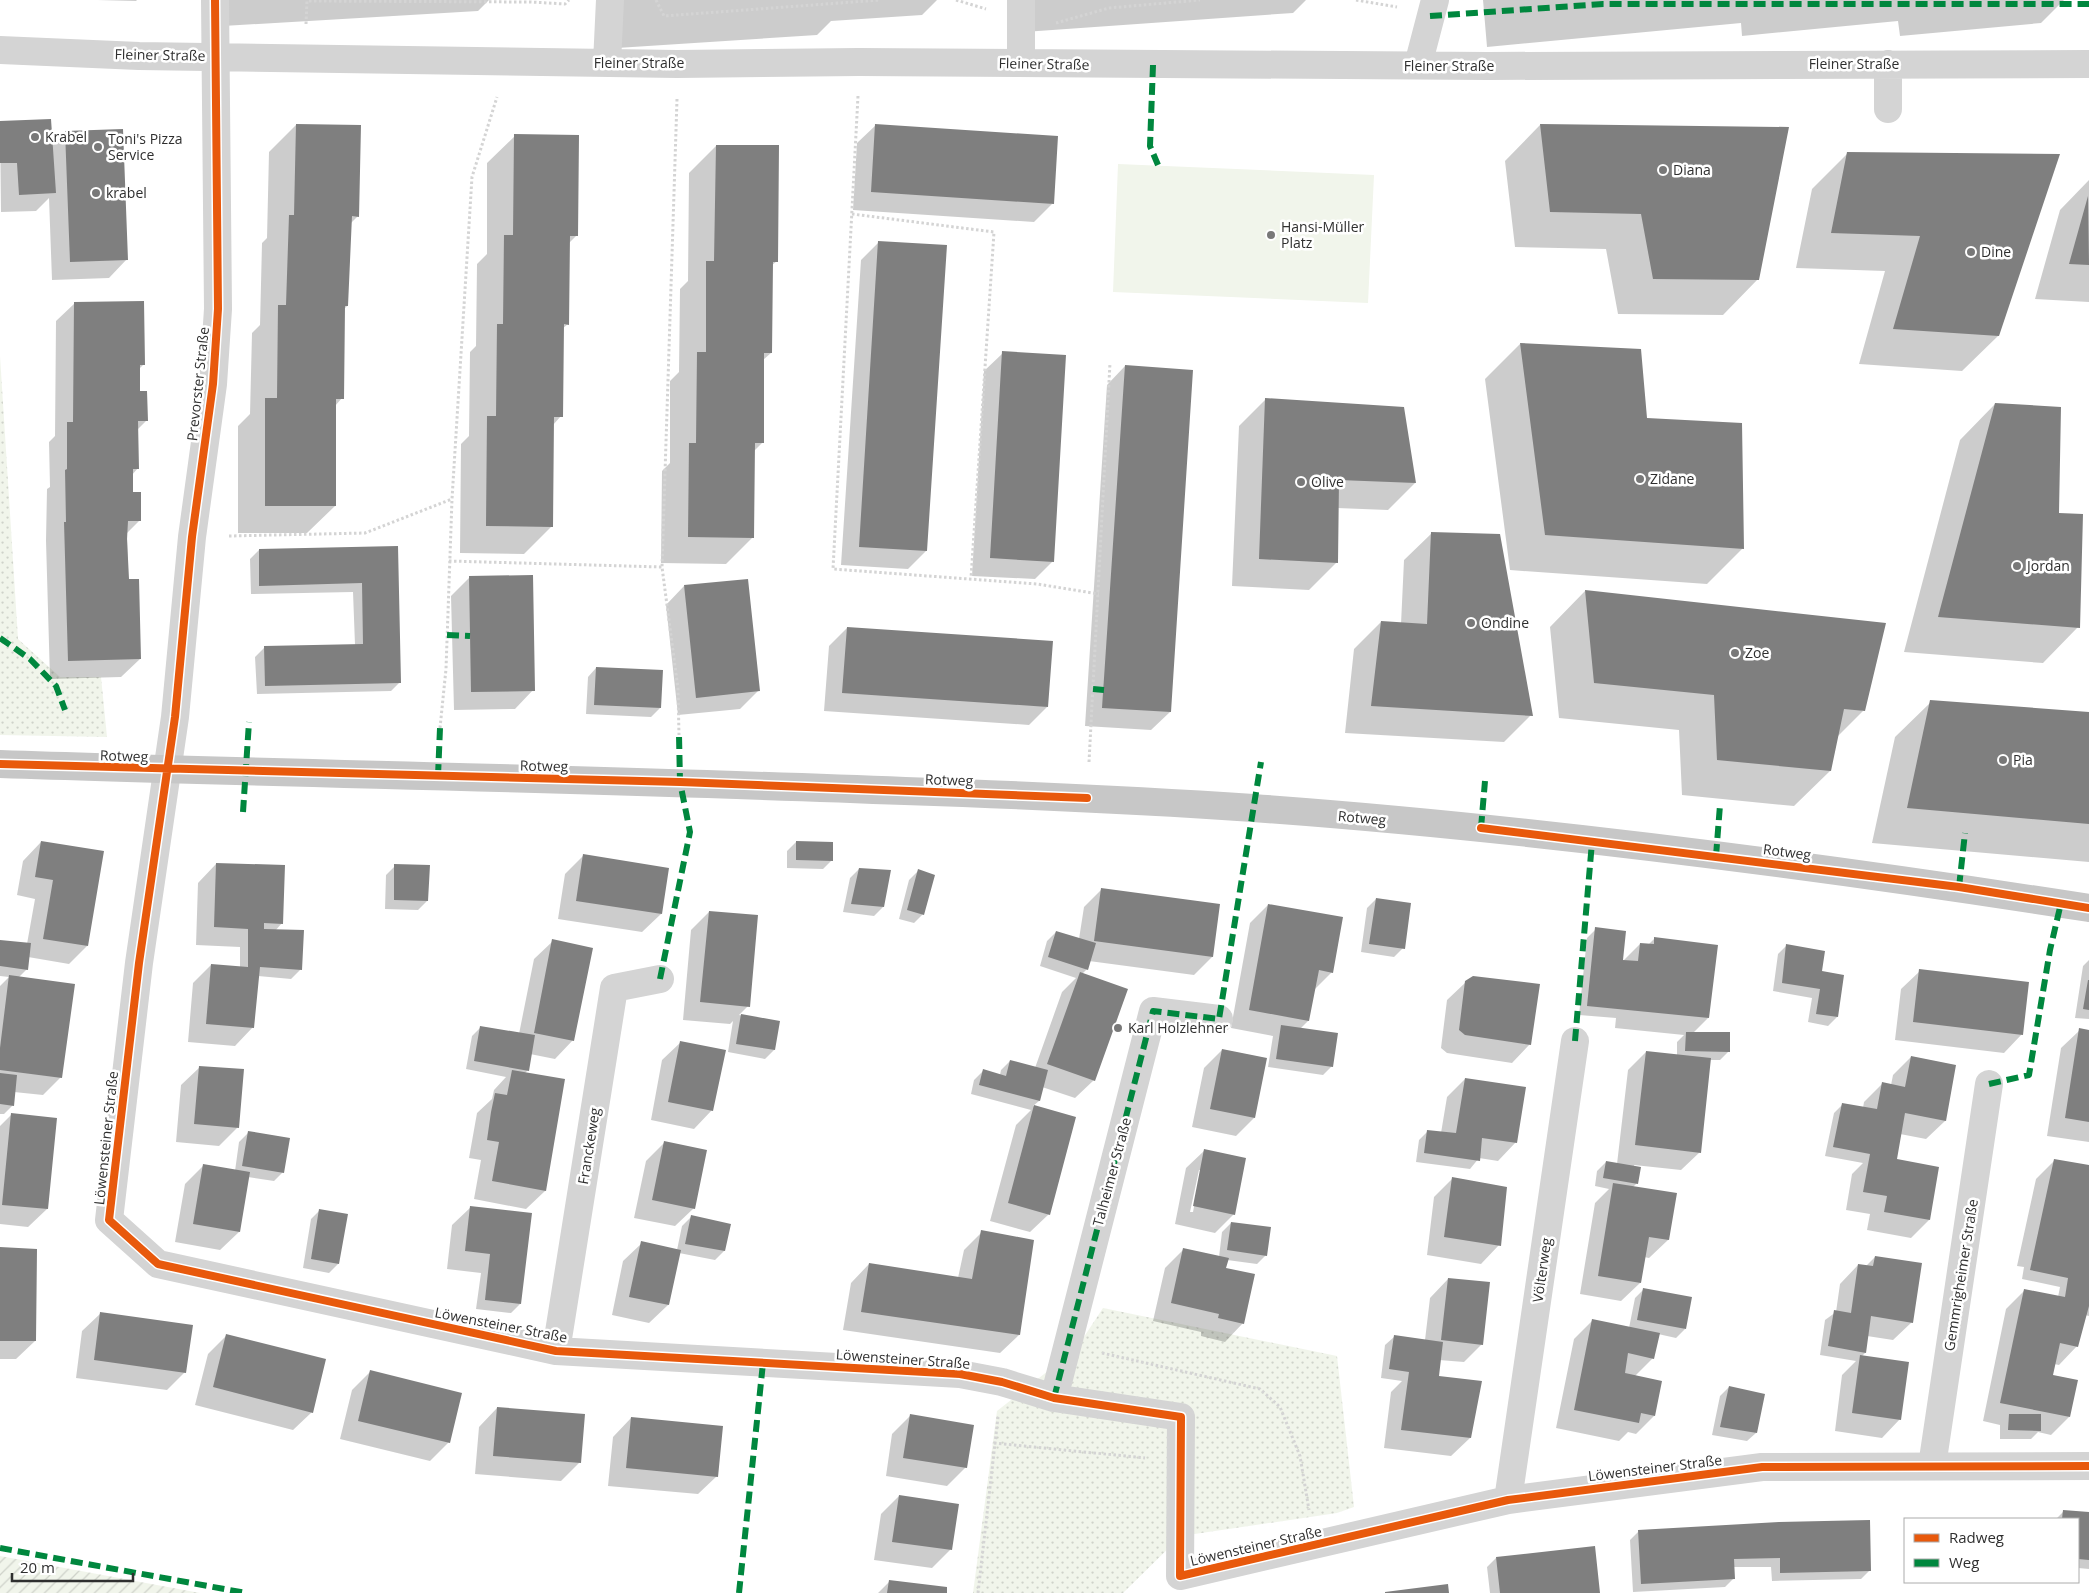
<svg xmlns="http://www.w3.org/2000/svg" width="2089" height="1593" font-family="'Open Sans',sans-serif">
	<style>
		.grass { fill: #f1f5eb }
		.park { fill: url(#park-dots) }
		.garden { fill: url(#garden-furrows) }
		.shadow { fill: #0003; fill-rule: evenodd }
		.building { fill: #7f7f7f }
		.lines { fill: none; stroke-linecap: round; stroke-linejoin: round }
		.path { stroke: #d4d4d4; stroke-width: 3; stroke-dasharray: 2.5 2.5; stroke-linecap: butt }
		.minor { stroke: #d4d4d4; stroke-width: 28 }
		.major { stroke: #c7c7c7; stroke-width: 28 }
		.quiet { stroke: #00873e; stroke-width: 6; stroke-dasharray: 12 6; stroke-linecap: butt }
		.cycleway-casing { stroke: #fff; stroke-width: 11 }
		.cycleway { stroke: #e8590c; stroke-width: 8 }
		.poi-dot { fill: #787878; stroke: #fff; stroke-width: 2 }
		.labels { text-anchor: middle; stroke-width: 5; stroke-linejoin: round; paint-order: stroke }
		.street-label { font-size: 14px; fill: #2f2f2f; stroke: #fff }
		.poi-label { font-size: 14px; fill: #2f2f2f; stroke: #fff; text-anchor: start }
	</style>
	<defs>
		<pattern id="park-dots" width="8" height="8" patternUnits="userSpaceOnUse" patternTransform="scale(1.25)"><rect width="8" height="8" fill="#f1f5eb"/><path d="M2 2h.1M6 6h.1" fill="none" stroke="#cfd2ca" stroke-width="1.8" stroke-linecap="round"/></pattern>
		<pattern id="garden-furrows" width="10" height="10" patternUnits="userSpaceOnUse" patternTransform="scale(1.25)"><rect width="10" height="10" fill="#f1f5eb"/><path d="M-1 1l2-2M0 10L10 0M9 11l2-2" fill="none" stroke="#cfd2ca"/></pattern>
	</defs>
	<rect width="100%" height="100%" fill="#fff"/>
	<path class="grass" d="M1118,164L1374,175L1368,303L1113,292Z"/>
	<path class="park" d="M0,356L18,639L60,677H101L107,737L0,735Z
		M1103,1308L1337,1356L1354,1507L1337,1513L1181,1536L1123,1593H973L997,1411L1076,1349Z"/>
	<path class="garden" d="M0,1556L200,1593H0Z"/>
	<path class="shadow" d="M97,0H137L136,1Z
		M222,0H489L478,11L223,26Z
		M614,0H937L922,15L831,21L817,35L617,48Z
		M1022,0H1306L1293,13L1024,32Z
		M1483,0H2064L2041,23L1900,36L1898,21L1742,36L1741,23L1487,47Z
		M0,122L52,146L65,132L127,259L109,278L52,280L49,198L36,211L1,212Z
		M296,125L358,216L350,224L347,306L344,309L342,398L335,406V506L307,533H238V426L250,414L252,333L260,325L262,243L267,238L269,152Z
		M876,125L1052,204L1034,222L853,210L857,143Z
		M1540,125L1787,128L1758,279L1723,315L1618,314L1606,249L1515,247L1505,161Z
		M515,136L577,235L568,244V324L562,329L561,416L553,425L551,527L524,554L460,553L461,444L469,436L470,352L476,346L477,264L487,254V163Z
		M716,146L777,261L771,266V353L763,360V442L753,452V537L726,564L661,563L662,471L670,463V381L679,372L680,289L688,281L689,173Z
		M1848,153L2058,155L1998,336L1962,371L1859,364L1885,271L1796,268L1812,189Z
		M2089,180V302L2035,299L2060,210Z
		M879,242L926,551L908,569L841,565L861,260Z
		M75,303L144,364L139,369V393L146,421L137,430L138,468L132,475V494L140,520L127,533L128,580L140,659L121,677L50,679L46,541L47,489L50,487L49,442L55,436L56,321Z
		M1520,344L1646,420L1743,548L1707,584L1510,570L1485,379Z
		M1003,353L1053,561L1035,579L972,576L984,371Z
		M1125,366L1170,712L1151,730L1085,726L1107,385Z
		M1266,399L1415,483L1388,510L1337,508L1336,563L1309,590L1232,586L1239,426Z
		M1995,404L2057,515L2078,627L2043,663L1904,652L1960,440Z
		M1432,533L1531,715L1504,742L1345,733L1354,649L1381,622L1401,624L1404,560Z
		M396,547L400,682L391,691L257,694L255,657L264,648L355,645L353,592L251,594L250,559L259,550Z
		M470,577L533,690L515,709L454,710L451,596Z
		M684,586L758,691L740,709L678,715L666,605Z
		M1585,591L1863,711L1837,737L1830,771L1794,806L1682,795L1679,730L1559,718L1550,627Z
		M847,628L1047,707L1029,725L824,711L829,646Z
		M596,668L660,708L651,717L586,714L588,677Z
		M1931,702L2089,713V862L1872,843L1895,737Z
		M41,842L87,946L69,964L28,957L27,969L18,978L61,1077L43,1095L14,1092L13,1105L4,1114H0V986L9,977L0,976V941L27,944L35,899L17,895L23,861Z
		M796,842L832,860L823,869L787,868V851Z
		M583,856L668,869L661,914L642,932L558,919L565,874Z
		M216,864L282,923L275,931L302,932L300,970L291,979L258,976L253,1027L235,1046L188,1042L193,983L211,965L240,967V947L196,945L198,883Z
		M395,866L427,901L418,910L385,909L386,875Z
		M859,869L883,907L874,916L843,912L850,878Z
		M918,871L923,914L914,923L899,919L909,880Z
		M1102,889L1219,905L1212,957L1194,975L1089,961L1087,969L1082,974L1094,1080L1075,1098L1042,1087L1039,1101L1033,1106L1075,1118L1049,1214L1030,1232L990,1221L1016,1125L1031,1110L971,1094L974,1080L983,1071L1000,1075L1001,1070L1010,1061L1035,1068L1062,992L1076,978L1040,966L1047,941L1056,932L1079,939L1084,907Z
		M1376,899L1403,948L1394,957L1361,952L1367,908Z
		M1268,905L1332,972L1314,990L1308,1021L1300,1029L1332,1066L1323,1075L1268,1067L1273,1036L1231,1028L1250,923Z
		M709,912L748,1006L739,1015L779,1022L774,1050L765,1059L728,1052L733,1021L730,1024L683,1020L691,930Z
		M1596,929L1621,963L1640,944L1648,945L1655,938L1708,1018L1693,1033L1729,1051L1720,1060H1710L1700,1152L1681,1170L1634,1165L1637,1183L1632,1188L1675,1194L1668,1240L1649,1258L1644,1257L1640,1283L1621,1301L1580,1294L1595,1203L1609,1189L1595,1186L1597,1171L1606,1162L1617,1164L1628,1070L1646,1052L1677,1056V1042L1684,1035L1615,1028L1616,1018L1579,1015L1587,938Z
		M553,941L573,1040L555,1059L530,1054L528,1070L524,1074L564,1080L545,1191L526,1209L474,1199L481,1160L469,1158L477,1113L492,1099L494,1090L506,1077L466,1069L472,1036L481,1027L519,1034L534,959Z
		M1787,945L1820,972L1843,976L1837,1017L1828,1026L1808,1022L1812,998L1773,991L1778,954Z
		M2089,960V1019L2075,1018L2083,966Z
		M1920,971L2022,1034L2004,1053L1895,1040L1901,989Z
		M1466,982L1530,1044L1512,1063L1447,1053L1441,1048L1447,1000Z
		M2080,1030L2089,1031V1142L2047,1136L2061,1048Z
		M681,1042L712,1110L694,1129L651,1120L662,1060Z
		M1222,1050L1254,1118L1236,1136L1192,1127L1204,1068Z
		M1911,1057L1955,1066L1945,1121L1926,1139L1900,1134L1894,1160L1938,1168L1929,1220L1911,1238L1867,1230L1870,1214L1846,1210L1852,1174L1863,1163L1825,1156L1834,1113L1843,1104L1863,1108L1864,1102L1882,1084L1891,1085L1893,1075Z
		M200,1067L237,1128L219,1146L176,1142L181,1085Z
		M1465,1079L1516,1142L1498,1161L1479,1158L1470,1169L1416,1162L1419,1140L1428,1131L1441,1133L1447,1097Z
		M11,1115L47,1209L28,1227L0,1224V1126Z
		M248,1133L283,1172L274,1181L248,1177L239,1232L220,1250L175,1242L185,1184L203,1166L235,1171L239,1142Z
		M665,1142L694,1208L675,1226L634,1218L646,1161Z
		M1205,1150L1234,1214L1215,1233L1175,1224L1186,1168ZM1199,1170H1201L1193,1212H1190Z
		M2054,1161L2089,1167V1316L2085,1315L2077,1346L2059,1365L2054,1364L2052,1376L2069,1417L2051,1435L2038,1432L2031,1439H2000V1425L1983,1421L2006,1309L2024,1291L2058,1297L2060,1287L2022,1279L2024,1267L2017,1266L2036,1179Z
		M1452,1179L1499,1245L1481,1264L1427,1255L1434,1197Z
		M471,1207L520,1304L511,1313L476,1309L481,1273L447,1269L452,1225Z
		M320,1210L338,1264L329,1273L303,1268L311,1219Z
		M691,1217L729,1225L724,1251L715,1260L679,1253L668,1305L649,1323L612,1315L623,1261L642,1243L677,1250L682,1226Z
		M1231,1223L1266,1255L1257,1264L1227,1260L1225,1269L1243,1323L1225,1342L1201,1336V1332L1153,1321L1165,1268L1184,1249L1219,1257L1222,1232Z
		M982,1232L1033,1241L1019,1335L1000,1353L843,1330L851,1283L869,1264L958,1278L964,1250Z
		M0,1249L35,1341L16,1359H0Z
		M1875,1257L1912,1322L1893,1340L1867,1336L1865,1353L1861,1357L1900,1419L1882,1438L1835,1431L1842,1375L1856,1361L1820,1355L1825,1320L1836,1312L1840,1284L1858,1265L1866,1266Z
		M1448,1279L1482,1344L1464,1362L1439,1360L1437,1377L1470,1438L1451,1456L1384,1448L1391,1392L1402,1381L1381,1378L1385,1345L1394,1337L1425,1340L1430,1298Z
		M1644,1289L1685,1329L1676,1338L1658,1334L1653,1358L1635,1376L1654,1416L1636,1434L1628,1432L1619,1441L1556,1428L1574,1339L1593,1320L1629,1328L1635,1298Z
		M101,1313L185,1372L167,1390L76,1378L82,1331Z
		M226,1336L312,1412L293,1430L195,1405L208,1354Z
		M371,1371L449,1442L430,1461L340,1439L352,1390Z
		M1729,1387L1756,1433L1747,1441L1712,1435L1720,1396Z
		M497,1408L580,1462L561,1481L475,1474L479,1427Z
		M911,1415L966,1467L947,1486L886,1476L892,1434Z
		M631,1418L717,1476L698,1494L608,1486L613,1437Z
		M899,1496L957,1505L950,1550L932,1568L874,1560L881,1514Z
		M2063,1512L2089,1513V1569L2078,1568V1519H2056Z
		M1639,1531L1870,1570L1861,1579L1772,1581L1771,1567H1733L1734,1578L1725,1587L1633,1592L1630,1540Z
		M1496,1558L1599,1593H1490L1487,1567Z
		M889,1582L945,1593H878Z"/>
	<path class="building" d="M51,119L56,193L19,195L17,163H0V121Z
		M296,124L361,125L359,217L352,216L348,306H345L344,399H336V506H265V398H277L278,305H286L289,215H294Z
		M875,124L1058,136L1054,204L871,192Z
		M1540,124L1789,127L1759,280L1653,279L1641,214L1550,212Z
		M123,129L128,260L70,262L65,131Z
		M514,134L579,135L578,236H570L569,325L564,324L563,417H554L553,527L486,526L487,416H496L497,324H503L504,235H513Z
		M716,145H779L778,262H773L772,353H764V443H755L754,538L688,537L689,443H696L697,352H706V261H714Z
		M1847,152L2060,154L1999,336L1893,329L1920,236L1831,233Z
		M2088,196L2089,265L2069,264Z
		M878,241L947,245L927,551L859,547Z
		M144,301L145,365H140V391H147L148,421H138L139,469H133V492H141V521H128L127,539L129,579H139L141,659L68,661L64,522H66L65,470L67,469V422H73L74,302Z
		M1520,343L1641,349L1647,418L1742,423L1744,549L1545,535Z
		M1002,351L1066,355L1054,562L990,558Z
		M1125,365L1193,370L1171,712L1102,708Z
		M1265,398L1404,407L1416,483L1339,480L1338,563L1259,559Z
		M1995,403L2061,407L2059,513L2083,514L2080,628L1938,617Z
		M1431,532L1500,534L1533,716L1371,706L1381,621L1427,624Z
		M398,546L401,683L265,686L264,646L363,644L362,583L259,586V549Z
		M533,575L535,691L471,692L469,576Z
		M748,579L760,691L696,698L684,585Z
		M1585,590L1886,623L1865,711L1844,709L1831,771L1717,760L1714,695L1594,683Z
		M847,627L1053,641L1048,707L842,693Z
		M596,667L663,670L661,708L594,705Z
		M1930,700L2089,712V824L1907,808Z
		M41,841L104,851L88,946L43,939L53,880L35,877Z
		M796,841L833,842V861L796,860Z
		M583,854L669,868L662,914L576,901Z
		M216,863L285,865L283,924L264,923V929L304,930L302,970L260,967L254,1028L206,1024L211,964L248,967V929L214,927Z
		M394,864L430,865L428,901L394,900Z
		M859,868L891,870L884,907L851,904Z
		M918,869L935,875L924,915L907,910Z
		M1101,888L1220,904L1213,957L1094,941Z
		M1376,898L1411,903L1405,949L1369,944Z
		M1268,904L1343,917L1333,973L1319,970L1309,1021L1249,1010Z
		M709,911L758,915L750,1007L700,1002Z
		M1595,927L1626,931L1623,960L1638,961L1640,943L1654,944V937L1718,945L1709,1018L1587,1006Z
		M1056,931L1096,943L1088,970L1048,957Z
		M552,939L593,948L574,1041L534,1033Z
		M0,940L31,943L28,970L0,966Z
		M1786,944L1825,951L1822,971L1844,975L1838,1017L1816,1014L1820,989L1782,983Z
		M1919,969L2029,982L2023,1035L1913,1022Z
		M1080,972L1128,989L1095,1081L1047,1064Z
		M9,975L75,984L62,1078L0,1070V1048Z
		M1473,976L1540,984L1531,1045L1465,1035L1459,1030L1465,981Z
		M2088,980H2089V1010L2083,1009Z
		M741,1014L780,1021L775,1050L736,1044Z
		M1281,1025L1338,1033L1333,1067L1276,1059Z
		M480,1026L535,1035L529,1071L474,1061Z
		M2079,1028L2089,1030V1122L2065,1118Z
		M1686,1032H1730V1052L1685,1051Z
		M680,1041L726,1050L713,1111L668,1102Z
		M1222,1049L1267,1058L1255,1118L1210,1109Z
		M1646,1051L1711,1058L1701,1153L1635,1145Z
		M1911,1056L1956,1065L1946,1121L1905,1113L1897,1159L1939,1167L1930,1220L1884,1212L1887,1196L1863,1192L1870,1154L1833,1147L1842,1103L1877,1109L1882,1082L1905,1087Z
		M1010,1060L1048,1070L1040,1101L979,1085L983,1069L1006,1076Z
		M199,1066L244,1069L239,1128L194,1124Z
		M512,1070L565,1079L546,1191L492,1181L499,1142L487,1140L491,1112L495,1093L507,1095Z
		M0,1073L17,1075L14,1106L0,1104Z
		M1465,1078L1526,1087L1517,1143L1482,1138L1480,1161L1424,1153L1427,1130L1456,1133Z
		M1034,1105L1076,1117L1050,1215L1008,1203Z
		M11,1113L57,1118L48,1209L2,1205Z
		M248,1131L290,1138L284,1173L242,1166Z
		M664,1141L707,1150L695,1209L652,1200Z
		M1204,1149L1246,1158L1235,1215L1193,1206Z
		M2054,1159L2089,1165V1306L2078,1347L2060,1343L2053,1375L2078,1380L2070,1417L2000,1403L2024,1289L2065,1297L2068,1278L2030,1270Z
		M1606,1161L1641,1167L1638,1184L1603,1178Z
		M203,1164L250,1172L240,1232L193,1224Z
		M1452,1177L1507,1187L1501,1246L1444,1237Z
		M1613,1183L1677,1193L1669,1240L1649,1237L1641,1283L1598,1276Z
		M470,1206L532,1213L521,1304L485,1300L490,1254L465,1251Z
		M319,1209L348,1214L339,1264L311,1259Z
		M691,1215L731,1224L725,1251L685,1244Z
		M1231,1222L1271,1227L1267,1256L1227,1250Z
		M981,1230L1034,1240L1020,1335L861,1312L869,1263L972,1279Z
		M641,1241L681,1250L669,1305L629,1297Z
		M0,1247L37,1249L36,1341H0Z
		M1183,1248L1229,1258L1226,1268L1255,1274L1244,1324L1218,1318L1219,1314L1171,1303Z
		M1875,1256L1922,1263L1913,1323L1871,1316L1866,1353L1828,1346L1834,1310L1851,1313L1858,1264L1873,1266Z
		M1448,1278L1490,1282L1483,1345L1441,1340Z
		M1643,1288L1692,1297L1686,1329L1637,1320Z
		M100,1312L193,1325L186,1373L94,1360Z
		M1592,1319L1660,1333L1654,1359L1628,1353L1625,1373L1662,1381L1655,1416L1641,1413L1639,1423L1574,1410Z
		M226,1334L326,1359L313,1413L213,1387Z
		M1394,1335L1443,1342L1439,1376L1482,1381L1471,1438L1401,1430L1409,1372L1389,1369Z
		M1860,1355L1909,1362L1901,1420L1852,1413Z
		M370,1370L462,1393L450,1443L358,1421Z
		M1729,1386L1765,1394L1757,1433L1720,1427Z
		M497,1407L585,1414L581,1463L493,1456Z
		M910,1414L974,1425L967,1468L903,1458Z
		M2009,1414H2041V1431L2008,1430Z
		M631,1417L723,1426L718,1477L626,1468Z
		M899,1495L959,1504L952,1550L892,1542Z
		M2063,1510L2089,1512V1560L2078,1559V1519H2062Z
		M1870,1520L1871,1571L1780,1573V1558L1734,1559L1735,1579L1641,1584L1638,1530L1779,1522Z
		M1595,1546L1600,1593H1500L1496,1557Z
		M889,1580L947,1587V1593H887Z
		M1448,1584L1449,1593H1385V1592Z"/>
	<g class="lines">
		<path class="path" d="M656,0L664,16L880,0
			M956,0L986,9
			M1356,0L1397,7
			M1056,23L1109,8L1200,0
			M306,24L307,1L531,2L565,4L569,0
			M858,96L833,569L1037,584L1099,594
			M677,99L662,567L678,689L679,735
			M852,214L994,232L971,578
			M229,536L365,533L452,499
			M449,561L662,567
			M440,728L446,669L452,499L472,177L497,97
			M1089,762L1110,363
			M1102,1353L1260,1389L1280,1407L1300,1456L1309,1510
			M994,1443L1145,1458
			M978,1593L998,1417"/>
		<path class="minor" d="M215,0L218,309L213,384L192,537L175,717L139,963L109,1220L158,1264L556,1351L960,1374L1002,1382L1054,1398L1181,1417L1180,1576L1508,1500L1762,1467L2089,1466
			M1021,0V63
			M0,50L139,56L677,64L859,62L1488,66L2089,64
			M607,63L610,0
			M1888,64V109
			M1418,65L1435,0
			M556,1351L614,988L660,979
			M1054,1398L1153,1011L1219,1019
			M1932,1466L1989,1084
			M1508,1500L1575,1041"/>
		<path class="major" d="M0,764C302,774 604,779 905,791C1021,795 1137,800 1253,808C1532,828 1812,865 2089,908"/>
		<path class="quiet" d="M1430,16L1603,4H2089
			M1153,65L1150,146L1158,165
			M447,635L470,636
			M0,638L30,659L56,686L65,710
			M1093,689L1104,690
			M438,776L440,728
			M243,812L249,722
			M1481,828L1485,781
			M1716,856L1720,805
			M1959,887L1965,833
			M660,979L690,832L680,782L679,735
			M1575,1041L1592,842
			M1989,1084L2029,1075L2050,950L2061,903
			M1054,1398L1153,1011L1219,1019L1261,762
			M0,1548L246,1593
			M739,1593L763,1363H766"/>
		<defs>
			<path id="cycleway" d="M215,0L218,309L213,384L192,537L175,717L139,963L109,1220L158,1264L556,1351L960,1374L1002,1382L1054,1398L1181,1417L1180,1576L1508,1500L1762,1467L2089,1466
				M0,764L680,782L1087,798
				M1481,828L1959,887L2089,908"/>
		</defs>
		<use href="#cycleway" class="cycleway-casing"/>
		<use href="#cycleway" class="cycleway"/>
	</g>
	<g class="poi-dot">
		<circle cx="35" cy="137" r="5"/>
		<circle cx="98" cy="147" r="5"/>
		<circle cx="1663" cy="170" r="5"/>
		<circle cx="96" cy="193" r="5"/>
		<circle cx="1271" cy="235" r="5"/>
		<circle cx="1971" cy="252" r="5"/>
		<circle cx="1640" cy="479" r="5"/>
		<circle cx="1301" cy="482" r="5"/>
		<circle cx="2017" cy="566" r="5"/>
		<circle cx="1471" cy="623" r="5"/>
		<circle cx="1735" cy="653" r="5"/>
		<circle cx="2003" cy="760" r="5"/>
		<circle cx="1118" cy="1028" r="5"/>
	</g>
	<g class="labels">
		<g class="street-label">
			<text transform="translate(160 55) rotate(1)" y="5">Fleiner Straße</text>
			<text x="639" y="68">Fleiner Straße</text>
			<text transform="translate(1044 64) rotate(1)" y="5">Fleiner Straße</text>
			<text x="1854" y="69">Fleiner Straße</text>
			<text x="1449" y="71">Fleiner Straße</text>
			<text transform="translate(198 384) rotate(-84)" y="5">Prevorster Straße</text>
			<text transform="translate(124 756) rotate(2)" y="5">Rotweg</text>
			<text transform="translate(544 766) rotate(1)" y="5">Rotweg</text>
			<text transform="translate(949 780) rotate(2)" y="5">Rotweg</text>
			<text transform="translate(1362 818) rotate(5)" y="5">Rotweg</text>
			<text transform="translate(1787 852) rotate(7)" y="5">Rotweg</text>
			<text transform="translate(106 1138) rotate(-84)" y="5">Löwensteiner Straße</text>
			<text transform="translate(589 1146) rotate(-81)" y="5">Franckeweg</text>
			<text transform="translate(1112 1172) rotate(-75)" y="5">Talheimer Straße</text>
			<text transform="translate(1542 1270) rotate(-82)" y="5">Völterweg</text>
			<text transform="translate(1961 1275) rotate(-81)" y="5">Gemmrigheimer Straße</text>
			<text transform="translate(501 1325) rotate(11)" y="5">Löwensteiner Straße</text>
			<text transform="translate(903 1359) rotate(4)" y="5">Löwensteiner Straße</text>
			<text transform="translate(1655 1468) rotate(-7)" y="5">Löwensteiner Straße</text>
			<text transform="translate(1256 1546) rotate(-13)" y="5">Löwensteiner Straße</text>
		</g>
		<g class="poi-label">
			<text x="45" y="142">Krabel</text>
			<text x="108" y="144">Toni's Pizza<tspan x="108" dy="16">Service</tspan></text>
			<text x="1673" y="175">Diana</text>
			<text x="106" y="198">krabel</text>
			<text x="1281" y="232">Hansi-Müller<tspan x="1281" dy="16">Platz</tspan></text>
			<text x="1981" y="257">Dine</text>
			<text x="1650" y="484">Zidane</text>
			<text x="1311" y="487">Olive</text>
			<text x="2027" y="571">Jordan</text>
			<text x="1481" y="628">Ondine</text>
			<text x="1745" y="658">Zoe</text>
			<text x="2013" y="765">Pia</text>
			<text x="1128" y="1033">Karl Holzlehner</text>
		</g>
	</g>
	<rect x="1904" y="1518" width="175" height="65" fill="#ffffff" stroke="#acacac"/>
	<rect x="1914" y="1534" width="25" height="8" fill="#e8590c" stroke="#acacac"/>
	<text x="1949" y="1543" font-size="15" fill="#2f2f2f">Radweg</text>
	<rect x="1914" y="1559" width="25" height="8" fill="#00873e" stroke="#acacac"/>
	<text x="1949" y="1568" font-size="15" fill="#2f2f2f">Weg</text>
	<path d="M12 1573v8h121v-8" fill="none" stroke="#2f2f2f" stroke-width="2.5"/>
	<text x="20" y="1573" font-size="15" fill="#2f2f2f" stroke="#ffffff" stroke-width="4" paint-order="stroke">20 m</text>
</svg>
